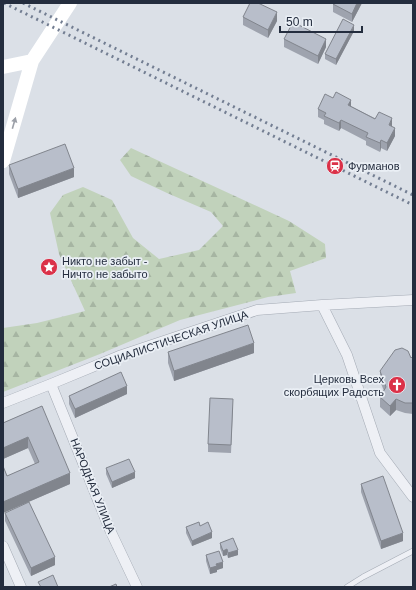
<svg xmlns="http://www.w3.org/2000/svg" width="416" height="590" font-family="Helvetica,sans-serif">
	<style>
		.forest { fill: url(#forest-firs) }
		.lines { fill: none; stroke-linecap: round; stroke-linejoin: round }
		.service-casing { stroke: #a4aab4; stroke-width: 6 }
		.minor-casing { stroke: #a4aab4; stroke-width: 11 }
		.service { stroke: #eef0f5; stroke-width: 5 }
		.minor { stroke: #eef0f5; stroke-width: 10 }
		.secondary { stroke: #fff; stroke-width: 14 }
		.rail { stroke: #737e92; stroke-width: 3; stroke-dasharray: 2 4; stroke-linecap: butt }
		.wall { fill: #9ea3ae }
		.shaded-wall { fill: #81858d }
		.building { fill: #b8beca; stroke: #81858d }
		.oneway { fill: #9ca0a8 }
		.labels { text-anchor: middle; stroke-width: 3.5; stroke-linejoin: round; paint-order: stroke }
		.poi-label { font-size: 11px; fill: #242d3e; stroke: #eaeff5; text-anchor: start }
		.street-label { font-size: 11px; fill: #242d3e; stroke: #eaeff5 }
	</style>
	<defs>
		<pattern id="forest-firs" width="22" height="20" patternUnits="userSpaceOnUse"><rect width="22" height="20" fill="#c1d2bb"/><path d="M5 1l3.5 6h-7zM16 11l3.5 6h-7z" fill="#a6b5a2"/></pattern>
	</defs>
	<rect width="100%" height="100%" fill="#dbe0e7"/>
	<path class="forest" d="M131,148L289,221L325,244L326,258L290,271L296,293L268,297L180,320L100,354L3,392V328L37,323L85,311L59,254L50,213L63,195L83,187L112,200L133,238L159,259L199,250L223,226L211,212L167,193L131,176L120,160Z"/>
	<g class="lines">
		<defs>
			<path id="service" d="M347,587L363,577L413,551"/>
			<path id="minor" d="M322,305L347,355L380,453L413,497
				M51,384L110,530L137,587
				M3,403L51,384L119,356L257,310L322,305L413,300
				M3,546L21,587"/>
		</defs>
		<use href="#service" class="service-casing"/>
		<use href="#minor" class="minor-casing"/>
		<use href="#service" class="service"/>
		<use href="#minor" class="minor"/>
		<path class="secondary" d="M3,67L32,61
			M3,161L32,61L70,3"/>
		<path class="rail" d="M4,3L413,205
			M23,3L413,195"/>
	</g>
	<path class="wall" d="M333,3H362L352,22L333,12Z
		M243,17L277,21L268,38L243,25Z
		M354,31L336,65L325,59V54Z
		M284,39L326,47L318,64L284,47Z
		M351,106L392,127L395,136L387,151L381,148L380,152L366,145V141L341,128L339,131L324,124V120L318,117V109Z
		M9,165L74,177L18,198L9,174Z
		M168,352L254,353L174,381L168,363Z
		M413,356V414L405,413L396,410L390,416L380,407V397L384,391L380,381V371L411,358Z
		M127,394L75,418L69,404V396Z
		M42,406L70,484L3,513V466L7,476L35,464L28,448L3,459V423Z
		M233,407L231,453L208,452V444Z
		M106,468L135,478L112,488L106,474Z
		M361,484L403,541L381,549L361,492Z
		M5,513L55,565L31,576L5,521Z
		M200,526L212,538L192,546L186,533V527Z
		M220,543L238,555L228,558L227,555L223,556L220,548Z
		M206,555L223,568L217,570V572L210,574L206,561Z"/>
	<path class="shaded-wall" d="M357,3H362L352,22V14Z
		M277,12V21L268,38V30Z
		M354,25V31L336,65V59Z
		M326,39V47L318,64V56Z
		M351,100V108L348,105Z
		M392,118V127L389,125Z
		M341,120V128L339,131V123Z
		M395,128V136L387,151V143Z
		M381,140V148L380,152V143Z
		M74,168V177L18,198V189Z
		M254,343V353L174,381V371Z
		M127,386V394L75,418V409Z
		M396,399V410L390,416V406Z
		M28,437V448L3,459V448Z
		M135,472V478L112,488V482Z
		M70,473V484L3,513V502Z
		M212,532V538L192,546V541Z
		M403,533V541L381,549V541Z
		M227,549V555L223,556V551Z
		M238,550V555L228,558V553Z
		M55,557V565L31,576V568Z
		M223,562V568L217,570V572L210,574V568L216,564Z"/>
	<path class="building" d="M250,3H258L277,12L268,30L243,17Z
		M333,3H357L352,14L333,4Z
		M343,19L354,25L336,59L325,54Z
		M293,22L326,39L318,56L284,39Z
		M336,92L351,100L348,105L375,119L379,112L392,118L389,125L395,128L387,143L381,140L380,143L366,137L368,133L341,120L339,123L324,116L326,113L318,109L325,94L333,98Z
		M65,144L74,168L18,189L9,165Z
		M248,325L254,343L174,371L168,352Z
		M402,348L408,351L411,358L413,356V403H405L396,399L390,406L380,397L386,387L380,371L395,350Z
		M121,372L127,386L75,409L69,396Z
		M210,398L233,399L231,445L208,444Z
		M42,406L70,473L3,502V466L7,476L39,462L28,437L3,448V423Z
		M129,459L135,472L112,482L106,468Z
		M383,476L403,533L381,541L361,484Z
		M29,502L55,557L31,568L5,513Z
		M199,522L200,526L208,522L212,532L192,541L186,527Z
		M233,538L238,550L228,553L227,549L223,551L220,543Z
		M219,551L223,562L216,564L217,566L210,568L206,555Z
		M53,575L58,587H41L38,582Z
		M116,584L117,587H109Z"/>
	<defs><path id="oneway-solid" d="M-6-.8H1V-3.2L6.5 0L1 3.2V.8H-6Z"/></defs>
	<use class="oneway" href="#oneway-solid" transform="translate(14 123) rotate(-74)"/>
	<defs>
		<symbol id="station-disc" viewBox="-11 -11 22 22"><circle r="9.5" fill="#db3148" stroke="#eaeff5"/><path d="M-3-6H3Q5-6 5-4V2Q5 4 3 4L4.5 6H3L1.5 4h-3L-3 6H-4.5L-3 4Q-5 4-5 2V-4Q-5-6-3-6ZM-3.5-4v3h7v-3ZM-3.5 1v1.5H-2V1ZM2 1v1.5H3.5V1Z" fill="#fff"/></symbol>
		<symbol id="sight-disc" viewBox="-11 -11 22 22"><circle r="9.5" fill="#db3148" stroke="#eaeff5"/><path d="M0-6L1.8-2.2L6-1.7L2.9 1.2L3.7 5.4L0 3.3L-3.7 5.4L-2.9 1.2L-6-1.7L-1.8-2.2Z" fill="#fff"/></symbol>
		<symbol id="church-disc" viewBox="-11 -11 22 22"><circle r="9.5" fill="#db3148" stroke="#eaeff5"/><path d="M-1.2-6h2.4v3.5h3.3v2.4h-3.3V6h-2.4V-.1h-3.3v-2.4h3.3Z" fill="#fff"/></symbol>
	</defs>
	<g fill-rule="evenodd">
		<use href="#station-disc" x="325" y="156" width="20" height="20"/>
		<use href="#sight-disc" x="39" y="257" width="20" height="20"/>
		<use href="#church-disc" x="387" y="375" width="20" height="20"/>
	</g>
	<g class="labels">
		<g class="poi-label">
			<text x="348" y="170">Фурманов</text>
			<text x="62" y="265">Никто не забыт -<tspan x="62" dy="13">Ничто не забыто</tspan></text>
			<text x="384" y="383" text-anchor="end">Церковь Всех<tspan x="384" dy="13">скорбящих Радость</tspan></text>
		</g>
		<g class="street-label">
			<text transform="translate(171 340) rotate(-19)" y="4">СОЦИАЛИСТИЧЕСКАЯ УЛИЦА</text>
			<text transform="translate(93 486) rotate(68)" y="4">НАРОДНАЯ УЛИЦА</text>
		</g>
	</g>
	<rect width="416" height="590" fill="none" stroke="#242d3e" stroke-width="8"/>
	<path d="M280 26v6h82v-6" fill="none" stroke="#242d3e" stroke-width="2"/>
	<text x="286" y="26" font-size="12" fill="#242d3e" stroke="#eaeff5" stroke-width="3" paint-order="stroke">50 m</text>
</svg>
